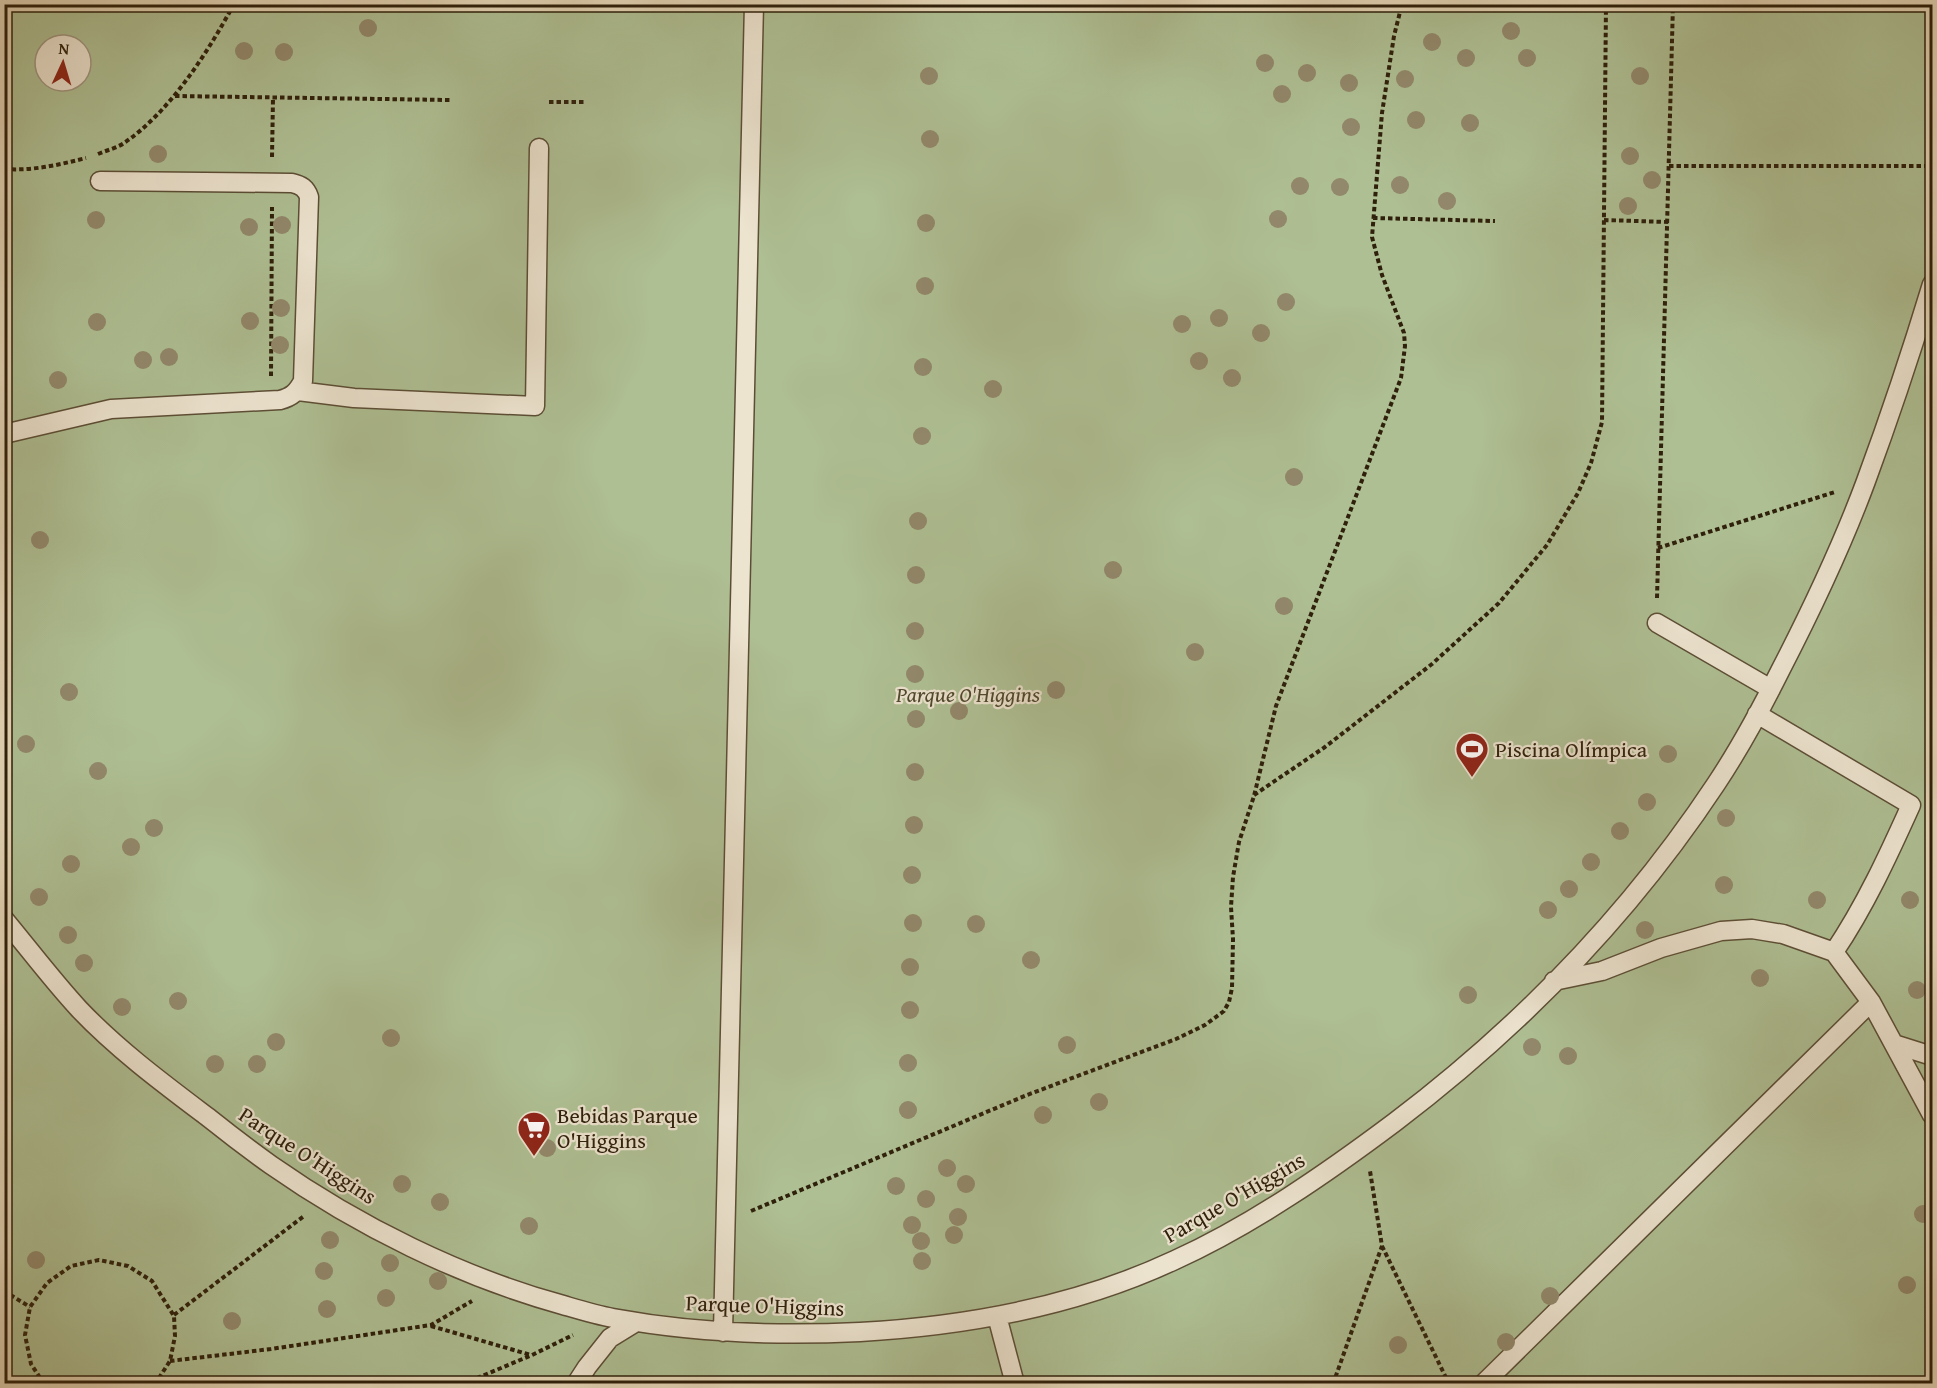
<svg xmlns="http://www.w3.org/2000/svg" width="1937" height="1388" font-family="'Gentium Book Plus',serif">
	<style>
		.green { fill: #aebf93; stroke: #6e704f; stroke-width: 1.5; fill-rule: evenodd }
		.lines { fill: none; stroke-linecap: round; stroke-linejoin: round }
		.lane-casing { stroke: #5c4e36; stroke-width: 21 }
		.path { stroke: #2e200b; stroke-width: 4; stroke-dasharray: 4.5 3; stroke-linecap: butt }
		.lane { stroke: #ede4d0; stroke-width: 18 }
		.tree { fill: #92886b }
		.labels { text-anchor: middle; stroke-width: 4.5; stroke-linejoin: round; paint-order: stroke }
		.park-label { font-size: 22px; font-style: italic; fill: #4e482d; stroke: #ede4d0 }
		.poi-label { font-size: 22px; fill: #2e200b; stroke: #ede4d0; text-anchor: start }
		.street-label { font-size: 22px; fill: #2e200b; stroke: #ede4d0 }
	</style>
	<rect width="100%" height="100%" fill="#e4d6b7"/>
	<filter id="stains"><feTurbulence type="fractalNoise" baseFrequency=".00333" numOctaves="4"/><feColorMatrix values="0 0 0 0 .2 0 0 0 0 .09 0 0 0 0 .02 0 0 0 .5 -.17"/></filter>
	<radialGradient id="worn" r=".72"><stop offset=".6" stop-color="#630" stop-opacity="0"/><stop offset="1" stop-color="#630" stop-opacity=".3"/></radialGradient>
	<path class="green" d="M5,5H1932V1383H5ZM45,45H81V81H45Z"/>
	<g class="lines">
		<defs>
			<path id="lane" d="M298,391L354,398L535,406L539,148
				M4,434L111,409L280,400C292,397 297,392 303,381L309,197C306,188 301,185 292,183L100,181
				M1657,623L1771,689
				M1757,714L1911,805C1888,856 1865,906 1834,952
				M4,919C29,949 53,981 79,1009C118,1050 164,1084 209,1118C229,1134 250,1150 271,1165C358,1226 461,1277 563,1305C580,1310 596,1315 613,1318C694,1333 778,1336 860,1332C967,1326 1077,1306 1175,1260C1252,1225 1327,1173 1395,1122C1519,1028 1630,914 1716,784C1740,748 1761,709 1780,671C1812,609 1842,546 1866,481C1890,416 1912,350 1932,284
				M1554,981L1602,971L1661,948L1721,931L1752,929L1783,934L1834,952L1871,1002L1932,1115
				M1894,1044L1932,1056
				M997,1316L1015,1384
				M723,1332L754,4
				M576,1384L587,1367L610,1338L636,1322
				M1483,1384L1871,1002"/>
		</defs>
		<use href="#lane" class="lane-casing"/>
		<path class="path" d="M175,96L450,100
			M549,102H585
			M98,154C107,150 117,148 124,143C170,112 208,52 234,4
			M272,157L273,98
			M1669,166H1932
			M4,169C33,171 58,165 86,158
			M1373,218L1495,221
			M1604,220L1668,222
			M271,376L272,207
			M1658,548L1835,492
			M1657,598L1673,4
			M1254,795L1325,747L1432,664L1499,603L1547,545L1578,493L1591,463L1602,422L1606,4
			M751,1211L1027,1095L1176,1039L1205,1025L1224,1011L1229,1002L1232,988L1233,939L1231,907L1233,877L1239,842L1254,796L1276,706L1401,378L1405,346L1404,333L1382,275L1372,237L1382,113L1394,36L1402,4
			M1382,1246L1449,1384
			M4,1291L30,1307
			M174,1315L304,1216
			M431,1326L531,1355
			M170,1361L271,1349L431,1325L472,1301
			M44,1384L31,1364L25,1335L30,1307L47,1283L71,1266L99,1260L128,1266L152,1281L174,1316L175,1336L170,1361L155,1384
			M463,1384L532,1355L573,1335
			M1333,1384L1382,1246L1370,1171"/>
		<use href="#lane" class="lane"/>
	</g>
	<g class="tree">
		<circle cx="368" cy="28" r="9"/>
		<circle cx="1511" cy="31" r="9"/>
		<circle cx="1432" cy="42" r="9"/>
		<circle cx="244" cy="51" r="9"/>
		<circle cx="284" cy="52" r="9"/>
		<circle cx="1466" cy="58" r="9"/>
		<circle cx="1527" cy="58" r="9"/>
		<circle cx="1265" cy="63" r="9"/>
		<circle cx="1307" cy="73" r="9"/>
		<circle cx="929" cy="76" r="9"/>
		<circle cx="1640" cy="76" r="9"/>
		<circle cx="1405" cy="79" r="9"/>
		<circle cx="1349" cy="83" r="9"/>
		<circle cx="1282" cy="94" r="9"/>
		<circle cx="1416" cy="120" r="9"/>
		<circle cx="1470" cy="123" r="9"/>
		<circle cx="1351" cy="127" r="9"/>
		<circle cx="930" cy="139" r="9"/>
		<circle cx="158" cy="154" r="9"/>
		<circle cx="1630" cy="156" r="9"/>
		<circle cx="1652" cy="180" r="9"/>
		<circle cx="1400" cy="185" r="9"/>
		<circle cx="1300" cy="186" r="9"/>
		<circle cx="1340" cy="187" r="9"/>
		<circle cx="1447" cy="201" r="9"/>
		<circle cx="1628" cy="206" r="9"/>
		<circle cx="1278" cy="219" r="9"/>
		<circle cx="96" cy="220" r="9"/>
		<circle cx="926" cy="223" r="9"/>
		<circle cx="282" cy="225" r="9"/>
		<circle cx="249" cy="227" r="9"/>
		<circle cx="925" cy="286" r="9"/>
		<circle cx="1286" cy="302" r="9"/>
		<circle cx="281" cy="308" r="9"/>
		<circle cx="1219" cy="318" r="9"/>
		<circle cx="250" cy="321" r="9"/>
		<circle cx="97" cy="322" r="9"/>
		<circle cx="1182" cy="324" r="9"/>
		<circle cx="1261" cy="333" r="9"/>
		<circle cx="280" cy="345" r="9"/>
		<circle cx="169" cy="357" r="9"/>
		<circle cx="143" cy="360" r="9"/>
		<circle cx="1199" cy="361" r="9"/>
		<circle cx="923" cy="367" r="9"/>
		<circle cx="1232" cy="378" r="9"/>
		<circle cx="58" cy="380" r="9"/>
		<circle cx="993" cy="389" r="9"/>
		<circle cx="922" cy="436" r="9"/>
		<circle cx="1294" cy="477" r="9"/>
		<circle cx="918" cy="521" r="9"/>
		<circle cx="40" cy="540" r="9"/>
		<circle cx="1113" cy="570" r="9"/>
		<circle cx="916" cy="575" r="9"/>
		<circle cx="1284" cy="606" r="9"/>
		<circle cx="915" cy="631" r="9"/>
		<circle cx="1195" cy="652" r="9"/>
		<circle cx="915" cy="674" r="9"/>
		<circle cx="1056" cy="690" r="9"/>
		<circle cx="69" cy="692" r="9"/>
		<circle cx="959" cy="711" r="9"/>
		<circle cx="916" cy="719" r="9"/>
		<circle cx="26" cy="744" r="9"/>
		<circle cx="1668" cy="754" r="9"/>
		<circle cx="98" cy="771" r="9"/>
		<circle cx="915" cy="772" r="9"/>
		<circle cx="1647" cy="802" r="9"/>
		<circle cx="1726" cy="818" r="9"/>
		<circle cx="914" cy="825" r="9"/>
		<circle cx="154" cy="828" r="9"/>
		<circle cx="1620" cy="831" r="9"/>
		<circle cx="131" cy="847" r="9"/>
		<circle cx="1591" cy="862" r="9"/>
		<circle cx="71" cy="864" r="9"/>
		<circle cx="912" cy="875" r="9"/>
		<circle cx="1724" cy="885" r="9"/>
		<circle cx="1569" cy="889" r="9"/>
		<circle cx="39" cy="897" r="9"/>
		<circle cx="1817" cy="900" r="9"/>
		<circle cx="1910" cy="900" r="9"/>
		<circle cx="1548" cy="910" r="9"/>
		<circle cx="913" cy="923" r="9"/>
		<circle cx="976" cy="924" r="9"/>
		<circle cx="1645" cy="930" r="9"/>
		<circle cx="68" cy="935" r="9"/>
		<circle cx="1031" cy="960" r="9"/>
		<circle cx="84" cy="963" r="9"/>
		<circle cx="910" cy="967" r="9"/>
		<circle cx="1760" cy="978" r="9"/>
		<circle cx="1917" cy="990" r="9"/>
		<circle cx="1468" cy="995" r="9"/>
		<circle cx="178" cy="1001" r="9"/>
		<circle cx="122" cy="1007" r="9"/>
		<circle cx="910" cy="1010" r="9"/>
		<circle cx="391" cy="1038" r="9"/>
		<circle cx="276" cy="1042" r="9"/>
		<circle cx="1067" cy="1045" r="9"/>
		<circle cx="1532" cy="1047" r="9"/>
		<circle cx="1568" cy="1056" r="9"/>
		<circle cx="908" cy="1063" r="9"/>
		<circle cx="215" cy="1064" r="9"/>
		<circle cx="257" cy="1064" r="9"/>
		<circle cx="1099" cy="1102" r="9"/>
		<circle cx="908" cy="1110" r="9"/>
		<circle cx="1043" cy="1115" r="9"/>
		<circle cx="547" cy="1148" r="9"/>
		<circle cx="947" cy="1168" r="9"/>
		<circle cx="402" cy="1184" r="9"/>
		<circle cx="966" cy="1184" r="9"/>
		<circle cx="896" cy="1186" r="9"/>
		<circle cx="926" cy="1199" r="9"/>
		<circle cx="440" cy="1202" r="9"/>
		<circle cx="1923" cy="1214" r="9"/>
		<circle cx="958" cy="1217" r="9"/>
		<circle cx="912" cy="1225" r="9"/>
		<circle cx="529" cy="1226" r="9"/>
		<circle cx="954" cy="1235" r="9"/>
		<circle cx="330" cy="1240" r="9"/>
		<circle cx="921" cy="1241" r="9"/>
		<circle cx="36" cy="1260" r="9"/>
		<circle cx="922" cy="1261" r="9"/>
		<circle cx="390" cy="1263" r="9"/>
		<circle cx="324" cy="1271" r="9"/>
		<circle cx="438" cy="1281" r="9"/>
		<circle cx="1907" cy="1285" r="9"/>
		<circle cx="1550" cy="1296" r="9"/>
		<circle cx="386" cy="1298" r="9"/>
		<circle cx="327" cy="1309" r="9"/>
		<circle cx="232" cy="1321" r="9"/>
		<circle cx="1506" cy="1342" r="9"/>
		<circle cx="1398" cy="1345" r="9"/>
	</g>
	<defs>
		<symbol id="stadium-pin" viewBox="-11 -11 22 30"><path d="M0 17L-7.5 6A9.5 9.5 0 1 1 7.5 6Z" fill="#8f2418" stroke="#ede4d0"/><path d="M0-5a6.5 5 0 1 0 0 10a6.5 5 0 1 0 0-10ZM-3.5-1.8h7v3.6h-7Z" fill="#fff"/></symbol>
		<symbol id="supermarket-pin" viewBox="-11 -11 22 30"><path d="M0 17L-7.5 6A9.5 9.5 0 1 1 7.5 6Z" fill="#8f2418" stroke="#ede4d0"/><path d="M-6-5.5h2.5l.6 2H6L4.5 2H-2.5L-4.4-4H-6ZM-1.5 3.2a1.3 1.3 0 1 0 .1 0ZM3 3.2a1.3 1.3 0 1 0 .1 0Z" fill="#fff"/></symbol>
	</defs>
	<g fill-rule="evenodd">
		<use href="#stadium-pin" x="1453" y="730" width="38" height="52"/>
		<use href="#supermarket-pin" x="515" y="1109" width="38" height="52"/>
	</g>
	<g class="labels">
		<g class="park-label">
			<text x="968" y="702">Parque O'Higgins</text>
		</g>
		<g class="poi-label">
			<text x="1495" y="757">Piscina Olímpica</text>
			<text x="557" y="1123">Bebidas Parque<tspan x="557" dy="25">O'Higgins</tspan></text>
		</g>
		<g class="street-label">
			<text transform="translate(308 1155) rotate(33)" y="8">Parque O'Higgins</text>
			<text transform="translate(1234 1197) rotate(-30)" y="8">Parque O'Higgins</text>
			<text transform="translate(765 1305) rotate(2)" y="8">Parque O'Higgins</text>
		</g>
	</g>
	<rect width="1937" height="1388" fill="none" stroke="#e4d6b7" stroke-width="24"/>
	<rect x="6" y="6" width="1925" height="1376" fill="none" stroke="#2e200b" stroke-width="3"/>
	<rect x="12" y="12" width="1913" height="1364" fill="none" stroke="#2e200b" stroke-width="1.5"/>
	<g transform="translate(63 63) rotate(4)"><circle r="28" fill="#ede4d0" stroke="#a19681" stroke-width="1.5"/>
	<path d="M0-4.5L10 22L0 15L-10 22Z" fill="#8f2418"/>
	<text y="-9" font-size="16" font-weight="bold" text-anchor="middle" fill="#2e200b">N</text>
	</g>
	<rect width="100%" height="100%" filter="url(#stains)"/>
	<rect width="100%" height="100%" fill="url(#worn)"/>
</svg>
